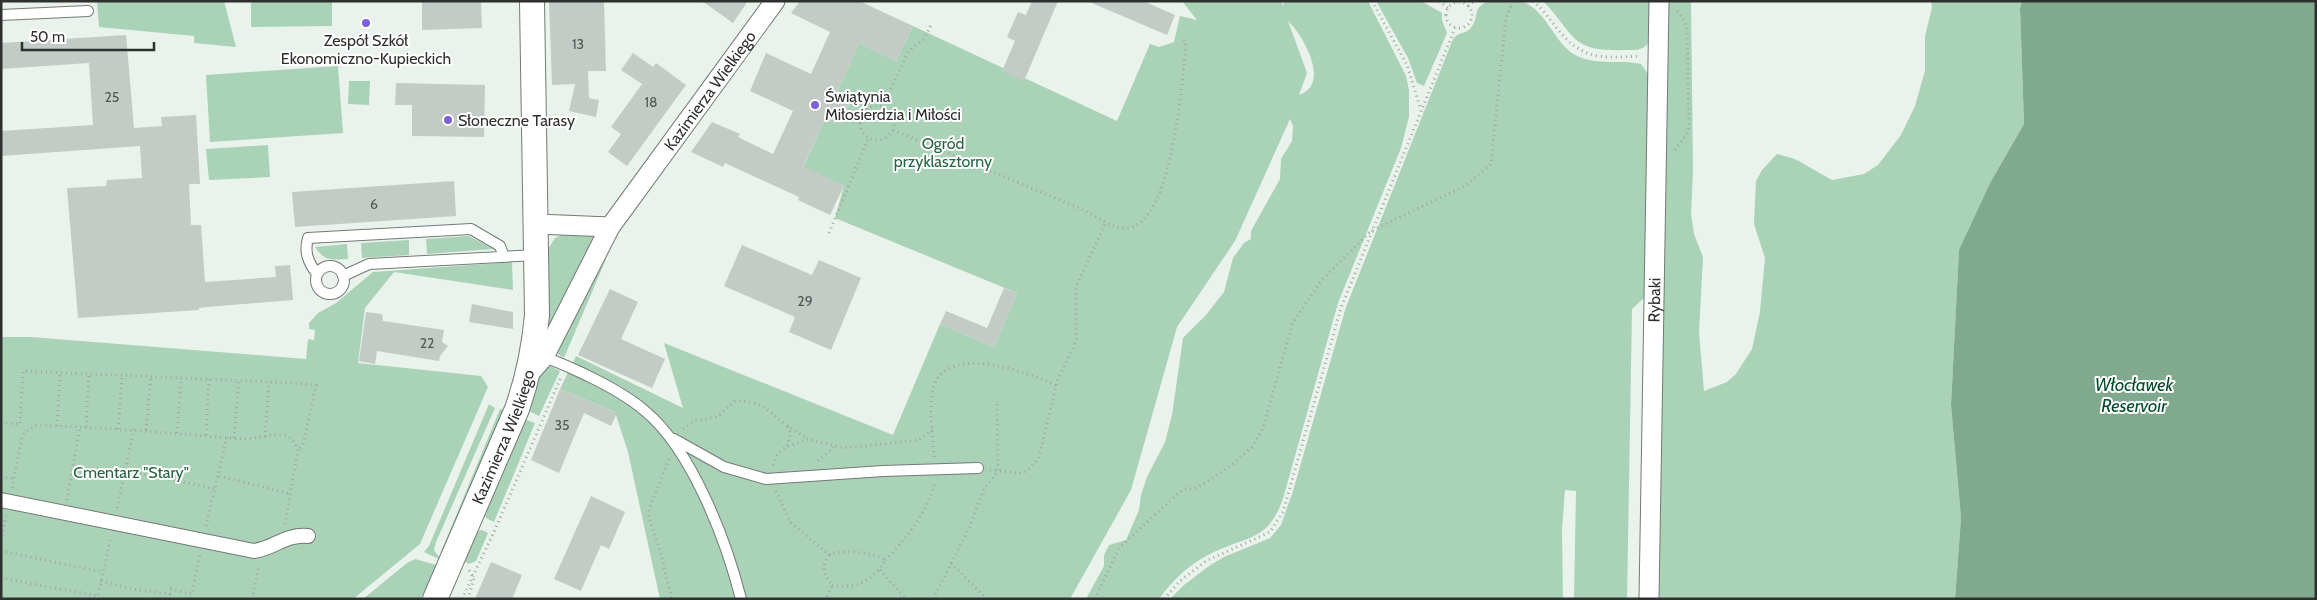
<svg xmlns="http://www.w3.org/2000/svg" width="2317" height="600" font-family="Cabin,sans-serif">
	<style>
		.green { fill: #a9d2b6; fill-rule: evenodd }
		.water { fill: #80a98d }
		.building { fill: #c3cbc6 }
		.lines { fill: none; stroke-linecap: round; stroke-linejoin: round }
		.service-casing { stroke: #737a75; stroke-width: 12 }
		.pedestrian-casing { stroke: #737a75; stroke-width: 16 }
		.minor-casing { stroke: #737a75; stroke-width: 21 }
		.tertiary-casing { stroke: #737a75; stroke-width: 26 }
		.path { stroke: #a0a6a2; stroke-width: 3; stroke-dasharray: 1 4; stroke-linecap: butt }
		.service { stroke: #fff; stroke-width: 10 }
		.pedestrian { stroke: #fff; stroke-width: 14 }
		.minor { stroke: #fff; stroke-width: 19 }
		.tertiary { stroke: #fff; stroke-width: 24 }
		.poi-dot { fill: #7861db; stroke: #fff; stroke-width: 2 }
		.labels { text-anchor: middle; stroke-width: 4; stroke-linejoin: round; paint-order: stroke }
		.number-label { font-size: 14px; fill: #525754 }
		.poi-label { font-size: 16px; fill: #2d302e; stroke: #fff; text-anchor: start }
		.street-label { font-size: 16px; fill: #2d302e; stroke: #fff }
		.park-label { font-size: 16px; fill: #246640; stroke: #fff }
		.water-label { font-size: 18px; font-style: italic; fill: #004c29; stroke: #fff }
	</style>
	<rect width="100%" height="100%" fill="#eaf2ec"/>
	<path class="green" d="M97,1H224L236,47L194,43V36L99,27Z
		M251,1H332V26L251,27Z
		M1182,1H1281L1283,6L1284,1H1368L1406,76L1409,90V117L1401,148L1338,303L1284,495C1270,540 1251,535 1214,552C1192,562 1173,579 1159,599H1086L1104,566V555L1109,545L1126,540L1139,510L1141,495L1147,477L1165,442L1172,415L1183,338L1206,315L1224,292L1233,258L1244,243L1251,239V231L1280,179L1281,159L1292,141L1293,126L1290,119L1235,241L1177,327L1131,490L1070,599H660L628,452L615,412L560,389L576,356L683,408L664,343L893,435L940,324L994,347L1017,293L835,218L844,186L803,167L826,117L840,123L851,100L837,93L859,43L896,61L913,26L1117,121L1150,44L1159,47L1174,42L1180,16L1197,20ZM1288,21C1302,34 1332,84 1299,95L1307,73Z
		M1376,1H1421L1442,13V20L1447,33L1424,86L1417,83L1408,58Z
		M1489,1C1499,1 1511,0 1520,1C1546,7 1554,45 1577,56C1599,66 1619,59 1641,64L1648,74L1650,84L1646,296L1632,309L1627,599H1574L1576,491L1565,490L1562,529L1563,599H1170L1184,585L1209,566L1224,557L1270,538L1281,525L1293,491L1346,307L1453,39C1458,32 1465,34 1470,29C1481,17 1470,8 1489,1Z
		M1543,1H1652L1649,42C1643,51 1635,50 1625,50C1569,52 1576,35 1543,1Z
		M1667,1H1691L1693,171L1691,214L1694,234L1703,257L1699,332L1704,391L1727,382L1736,374L1752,349L1760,312L1765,258L1754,224L1756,181L1762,170L1777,154L1795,159L1832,180L1864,174L1878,165L1901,135L1915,106L1925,71V36L1932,8L1931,1H2022L2020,8L2024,124L1990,183L1959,251L1951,405L1961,518L1955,599H1655Z
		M338,66L343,133L210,142L206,75Z
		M349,81H370L369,105L348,104Z
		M268,145L270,177L209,180L206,149Z
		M563,234L596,236L548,329V249L555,238Z
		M469,236L493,249L427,254L426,239Z
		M409,240V255L362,258L361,243Z
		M347,244L348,259C332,260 324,261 315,247Z
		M599,257L606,259L564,358L555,352Z
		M512,262L513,290L394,272L365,308L358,363L481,376L488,387L420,544L353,599H1V337H31L306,359L308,339L314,340L315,330L309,329V323L318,313L336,303L373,272Z
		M550,366L560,371L539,416L529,411L538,376Z
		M489,404L495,408L436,542L434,550L438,556L444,559L443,561L424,552L429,546Z
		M500,409L504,410L444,554L441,552Z
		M524,419L535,423L494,522L486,518L483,511Z
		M482,530L488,533L476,561L469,564L462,560L474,532Z
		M415,559L440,566L420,599H363L407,563Z"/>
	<path class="water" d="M2022,1H2316V599H1955L1961,518L1951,405L1959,250L1990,183L2024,124L2020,8Z"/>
	<path class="building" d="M422,1H481L482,28L422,30Z
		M549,1H604L606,71H588L589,98L599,100L596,117L569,111L575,84L552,85Z
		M702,1H748L733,23Z
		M800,1H859L913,26L896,61L859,43L837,93L851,99L840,124L826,117L803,166L844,186L830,215L798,200L799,197L725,163L723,167L691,152L712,122L740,134L738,137L773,154L793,111L750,91L766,53L811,74L830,32L791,13Z
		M1032,1H1058L1024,81L1002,71L1015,41L1007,37L1018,12L1026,15Z
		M1087,1H1143L1175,15L1167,35Z
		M126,35L134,128L162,126L161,117L196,115L200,184H189L191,225H201L205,282L276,277L275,266L290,265L293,300L207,307L199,308V310L78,318L67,188L106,186L107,180L142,178L140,146L1,156V131L93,125L89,63L1,69V43Z
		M633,53L653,67L656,63L686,85L627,166L608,152L621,134L611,127L642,84L621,70Z
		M396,83L485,85L484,137L412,136V105H395Z
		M454,181L456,216L295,227L292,192Z
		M742,245L812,275L819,260L861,278L831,350L789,332L795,317L724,286Z
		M1004,288L1017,293L994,347L940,324L946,311L987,328Z
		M610,289L638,302L621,339L665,359L652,388L578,355Z
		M472,304L513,312V329L469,322Z
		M366,312L382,314L383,321L444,330L442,342L448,346L440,356L439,361L377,351L375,364L359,361Z
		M560,389L617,413L611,426L584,413L559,473L531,460Z
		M591,496L625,512L609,549L601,545L581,591L554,579Z
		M491,562L522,575L512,599H475Z"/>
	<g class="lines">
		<defs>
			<path id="service" d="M1,15L88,11
				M316 280a14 14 0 1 1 28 0a14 14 0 1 1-28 0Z
				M317,274C308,262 304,252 308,238L471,229L500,246L504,257
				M343,276L369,264L536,255
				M544,357C574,368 621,390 645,411C692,450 726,540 741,599
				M674,439L724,467L766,479L883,471L978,468"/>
			<path id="pedestrian" d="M1,500L254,551C275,548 285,534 308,536"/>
			<g id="minor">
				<path d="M536,224L610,227"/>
				<path id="s1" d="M528,375L544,357L610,227L775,1"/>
				<path id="s2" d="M1649,599L1659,1"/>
			</g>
			<g id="tertiary">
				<path id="s3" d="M435,599L517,409C528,378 534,348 537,315L532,1"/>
			</g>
		</defs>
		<use href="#service" class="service-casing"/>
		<use href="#pedestrian" class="pedestrian-casing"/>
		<use href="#minor" class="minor-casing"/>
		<use href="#tertiary" class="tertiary-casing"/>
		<path class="path" d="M1372,1L1407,65L1420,107
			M1439,1L1448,8
			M1533,1C1550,15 1560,38 1579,49C1596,60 1620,57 1640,56
			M1446 15a13 13 0 1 1 26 0a13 13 0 1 1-26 0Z
			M1468,6L1475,1
			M860 123a17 17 0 1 1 34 0a17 17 0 1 1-34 0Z
			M882,107L909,51L924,39L931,25
			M893,130L1086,211C1098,218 1114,230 1128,228C1172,224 1183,78 1186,43L1183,38
			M1675,150L1687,134L1689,126L1687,28L1684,20L1676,9
			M829,233L868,139
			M1,423L20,424L23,371L294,383L316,385L303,445L298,450
			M57,426L60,373
			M86,427L89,374
			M118,429L122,376
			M683,429L695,421L717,417L735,401C763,401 764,408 785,424C792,429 800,434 808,439
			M146,430L151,377
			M177,433L181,378
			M206,435L209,379
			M265,437L269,382
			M234,438L239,380
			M787,446L791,433L787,426
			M934,457C933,438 928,407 933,388C947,342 1027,372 1057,386
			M669,459L649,509V518L659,547L672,599
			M818,461L834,447
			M773,465L778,453L786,447L808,439L844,448L919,440L933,429
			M125,470L216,489
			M990,470L1020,473L1027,471L1039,458L1057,381L1073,349L1076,339V287L1106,222
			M219,476L291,494
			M1,477L13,479
			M12,488L22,438L25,432L37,425C105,428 173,433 240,439C255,440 271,432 286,436C293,438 295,444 298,450L285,524
			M776,491L790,522L829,555C821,567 823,574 832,585L826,599
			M67,500L80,427
			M117,508L134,429
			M206,526L227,437
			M1,541L6,516
			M1,551L103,572
			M829,555C840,549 874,552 885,560C873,581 856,590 832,585
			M885,560C906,540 929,510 935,481
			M951,563L983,595L981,599
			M880,570L906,599
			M1,578L98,596L111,536
			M101,581L132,589L170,594L171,589L192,594L200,554
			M252,599L259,565
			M462,599L494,532L561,377
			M468,599L474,578L469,570
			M933,599L969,528L984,489L998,471L997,404
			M1095,599L1119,548L1182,490L1199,487L1232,465L1252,447L1263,428L1293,322L1321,281L1371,231L1465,186L1491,164L1506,18L1513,1
			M1164,599L1180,581L1206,561L1270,532L1283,512L1341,308L1455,28"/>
		<use href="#service" class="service"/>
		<use href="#pedestrian" class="pedestrian"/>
		<use href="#minor" class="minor"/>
		<use href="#tertiary" class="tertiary"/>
	</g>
	<g class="poi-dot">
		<circle cx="366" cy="23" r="5"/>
		<circle cx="815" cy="105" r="5"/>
		<circle cx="448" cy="120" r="5"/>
	</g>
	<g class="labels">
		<g class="number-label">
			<text x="578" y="49">13</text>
			<text x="112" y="102">25</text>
			<text x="651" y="107">18</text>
			<text x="374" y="209">6</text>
			<text x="805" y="306">29</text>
			<text x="427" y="348">22</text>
			<text x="562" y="430">35</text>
		</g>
		<g class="poi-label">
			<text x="366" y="46" text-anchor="middle">Zespół Szkół<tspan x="366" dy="18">Ekonomiczno-Kupieckich</tspan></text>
			<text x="825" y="102">Świątynia<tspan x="825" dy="18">Miłosierdzia i Miłości</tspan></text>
			<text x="458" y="126">Słoneczne Tarasy</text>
		</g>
		<g class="street-label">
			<text dy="6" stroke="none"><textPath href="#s1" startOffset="339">Kazimierza Wielkiego</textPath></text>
			<text dy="6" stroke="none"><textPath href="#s2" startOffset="299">Rybaki</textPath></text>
			<text dy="6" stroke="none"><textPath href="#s3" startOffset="176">Kazimierza Wielkiego</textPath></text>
		</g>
		<g class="park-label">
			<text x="943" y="149">Ogród<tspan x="943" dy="18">przyklasztorny</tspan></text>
			<text x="131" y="478">Cmentarz "Stary"</text>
		</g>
		<g class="water-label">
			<text x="2134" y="391">Włocławek<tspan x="2134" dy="21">Reservoir</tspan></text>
		</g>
	</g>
	<rect width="2317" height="600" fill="none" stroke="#2d302e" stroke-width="5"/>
	<path d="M22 42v8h132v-8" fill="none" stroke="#2d302e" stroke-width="2.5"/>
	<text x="30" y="42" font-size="15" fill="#2d302e" stroke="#ffffff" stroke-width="4" paint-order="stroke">50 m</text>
</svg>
